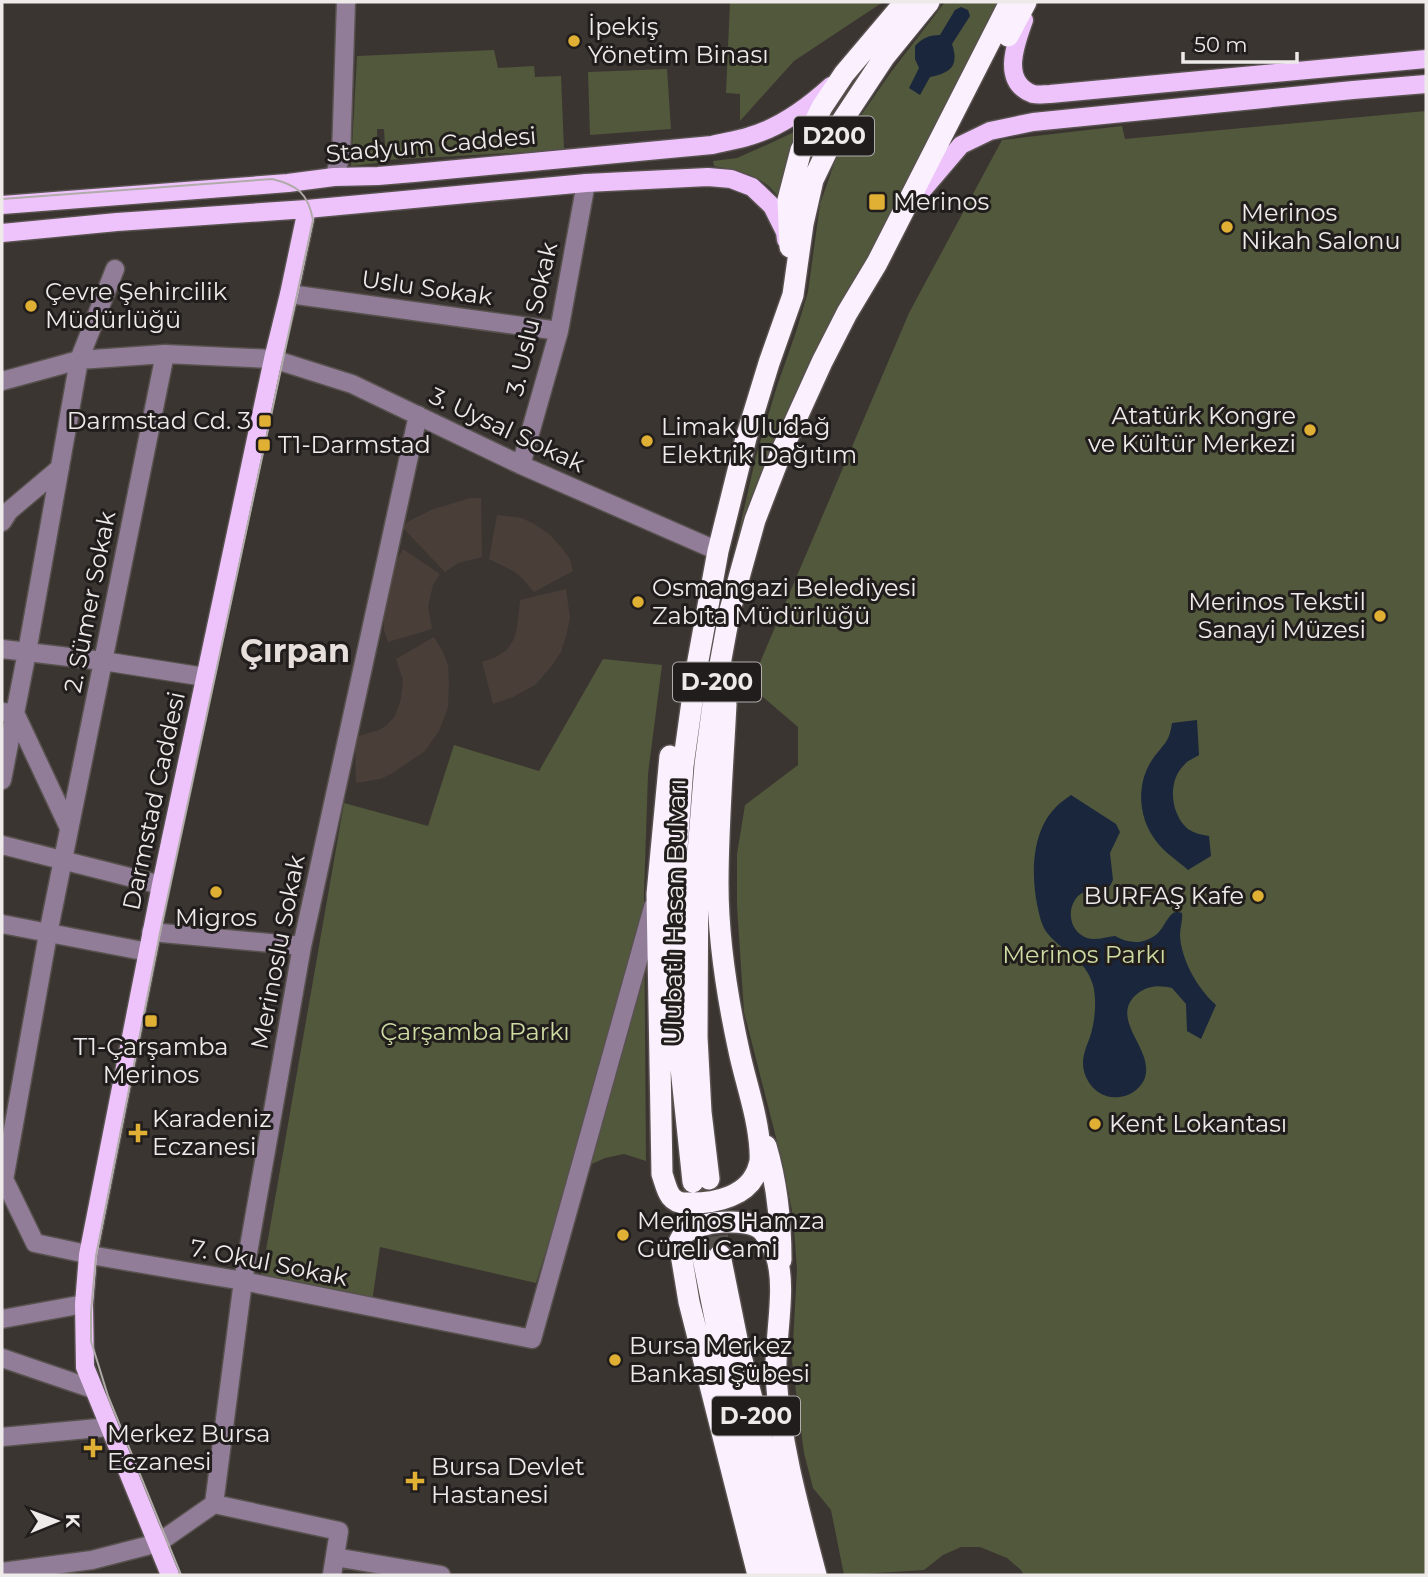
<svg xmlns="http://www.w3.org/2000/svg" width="1428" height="1577" font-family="Montserrat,sans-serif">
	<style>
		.built { fill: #4a3e38 }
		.green { fill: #52583b }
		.water { fill: #1a263c }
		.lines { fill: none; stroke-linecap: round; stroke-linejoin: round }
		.highway-tunnel { stroke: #56504d; stroke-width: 21; stroke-dasharray: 21 10; stroke-linecap: butt }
		.minor-casing { stroke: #58524f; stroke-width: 21 }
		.major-casing { stroke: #58524f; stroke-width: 21 }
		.highway-casing { stroke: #58524f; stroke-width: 24 }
		.minor { stroke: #927d99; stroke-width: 18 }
		.major { stroke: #eec3fc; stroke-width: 18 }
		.highway { stroke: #faf0fe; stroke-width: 21 }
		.tram { stroke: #b0aba9; stroke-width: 2 }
		.poi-dot { fill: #e0b034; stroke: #201d1c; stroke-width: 2.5 }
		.labels { text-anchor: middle; stroke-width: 6; stroke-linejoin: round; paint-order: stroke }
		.shield { fill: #201d1c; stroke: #b0acac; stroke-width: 2 }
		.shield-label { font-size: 23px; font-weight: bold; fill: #eeeae9 }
		.poi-label { font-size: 24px; fill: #eeeae9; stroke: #201d1c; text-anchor: start }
		.street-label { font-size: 24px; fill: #eeeae9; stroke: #201d1c }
		.park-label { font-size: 24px; fill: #cedba2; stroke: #201d1c }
		.district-label { font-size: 32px; font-weight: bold; fill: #e7dfdc; stroke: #201d1c }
	</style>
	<rect width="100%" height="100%" fill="#3b3532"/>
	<path class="built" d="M470,498H481L482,557L458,563L445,572L403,528L407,522L431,510Z
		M497,515L522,518L536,525L550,535L561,547L570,559L573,571L534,592L523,579L515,572L489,559Z
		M403,549L440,574L433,585L428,606L432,629L388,642L384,630V608L395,563Z
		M566,589L570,618L567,632L561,652L550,668L535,685L513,697L493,704L482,662L494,658L507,650L514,639L517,629L520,600Z
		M434,637L443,652L448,665L449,681L448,707L439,731L425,751L391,774L380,779L356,783L355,737L379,730L387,725L395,716L401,699L403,680L396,659Z"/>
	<path class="green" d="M730,2H883L794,61L740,121V94L726,93Z
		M945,2H1003L838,326L711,654L756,456L777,386L796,332L808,292L820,204L835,161L853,127L891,72Z
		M494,50L498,68L534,66L535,77L561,76L564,150L386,160L384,129H377L378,163L351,166L357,56Z
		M667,69L671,129L590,135L588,72Z
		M832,103L802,168L789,220C785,212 781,202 776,194C762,175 736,170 714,166L713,161L737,158L773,142L796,131Z
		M1426,111V1575H1024L1021,1570L1007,1558L980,1547H961L943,1555L924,1570L844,1575L831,1510L813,1488L804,1453L792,1361L797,1269L793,1216L783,1165L744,1012L737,906V854L745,805L798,765V727L750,686L909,313L1002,140L1122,126L1125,139Z
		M603,659L662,665L648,774L644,893L646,1161L624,1154L605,1158L570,1174L536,1283L380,1247L372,1302L261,1279L344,803L428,826L454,745L539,771Z"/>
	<path class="water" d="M961,7L968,10L970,16L952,44C959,65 952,73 930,77L920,95L909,88L919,68L915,59V46C922,38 930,35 940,35L955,10Z
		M1197,720L1199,755C1195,758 1188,760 1185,764C1167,780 1170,814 1188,829C1194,833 1202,835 1209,836L1211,856L1188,870C1178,861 1164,852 1156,841C1138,818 1136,784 1152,760C1163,744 1169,744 1172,723Z
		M1071,795L1116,824L1120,832L1110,853L1113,880L1110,886C1100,890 1086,888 1078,896C1066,909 1069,931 1087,938C1096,941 1106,937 1115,936C1129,944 1145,945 1158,933C1163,928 1166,920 1171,915C1175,911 1177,912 1182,913C1183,920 1180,927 1180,935C1181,960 1198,989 1216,1005L1201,1039L1187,1031L1186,1004L1172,988C1160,985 1148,985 1137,994C1111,1016 1145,1043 1146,1067C1147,1077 1143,1084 1136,1090C1129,1096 1120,1098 1111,1097C1095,1095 1083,1079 1083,1063C1083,1054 1087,1045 1090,1037C1095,1022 1097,1000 1093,985C1085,958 1064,953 1048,934C1041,926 1039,913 1037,904C1031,873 1032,832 1055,808C1059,803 1066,799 1071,795Z"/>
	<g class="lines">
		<path class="highway-tunnel" d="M693,1184L703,1258
			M713,1205L720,1255"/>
		<defs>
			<path id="minor" d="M334,177L341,156L346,2
				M289,294L559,331
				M2,381L79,360L165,354L273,359L352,384L521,465L718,551
				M521,465L559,331L586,183
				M2,522L9,511L60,468
				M2,649L103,661L205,677
				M2,712L15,713L69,828
				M2,780L27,652L79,360L115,269
				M2,845L161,885
				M2,924L148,952
				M151,932L302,946
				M2,1175L35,1243L96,1256L243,1281L532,1339L653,907
				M4,1180L48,934L165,354
				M2,1319L84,1304
				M2,1358L93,1389
				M2,1437L109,1427
				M214,1504L243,1281L302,946L418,415
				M214,1504L339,1531L332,1575
				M335,1557L441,1575
				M2,1572L92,1560L158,1543L214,1504"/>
			<path id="major" d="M1024,20C1016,43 1000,82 1033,94C1038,95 1045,94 1050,94L1426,59
				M915,199L961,145L990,131L1033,122L1353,90L1426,84
				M2,205L288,183L334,177L378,176L414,173L712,145C724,142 738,140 750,136C781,127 808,107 831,86
				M2,233L117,222L307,209L586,183L708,177L731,179L752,187L772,206L785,232L786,240
				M170,1575L85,1367L84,1304L88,1255L161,885L273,359L289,294L307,209"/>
			<path id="highway" d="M1008,36L1026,2
				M790,247L788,200L801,150L822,107L844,74L905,2
				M670,756L657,894L662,1174C667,1188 668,1203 686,1203C714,1204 751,1197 759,1165C761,1160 760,1155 760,1150C758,1116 746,1084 739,1051C727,996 718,940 718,884C718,824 723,764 726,704
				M766,1146C777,1183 781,1222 781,1260
				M709,1179L701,1112L697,1037L698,852L705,765L714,697L730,610L755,520L782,450L822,362L847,313L877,263L1010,2
				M693,1182L678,1040L677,849L683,766L697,666L718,551L746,438L769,363L793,295L803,224L813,180L840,124L885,56L929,2
				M720,1255L738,1344L797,1575
				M703,1258L721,1348L777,1575
				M758,1575L689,1302L679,1242C681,1239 682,1235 685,1233C700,1221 747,1217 762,1230C767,1235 773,1247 775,1253C788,1284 774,1340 776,1376C780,1443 799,1510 816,1575"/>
		</defs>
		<use href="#minor" class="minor-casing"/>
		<use href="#major" class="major-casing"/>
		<use href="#highway" class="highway-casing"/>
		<use href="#minor" class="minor"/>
		<use href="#major" class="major"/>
		<use href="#highway" class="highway"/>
		<path class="tram" d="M2,199L272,179C297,185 308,193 313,220L160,933L96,1256L91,1312V1341L108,1396L181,1575"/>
	</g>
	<g class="poi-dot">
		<circle cx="574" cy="41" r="7"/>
		<rect x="868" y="193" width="18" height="18" rx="3.5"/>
		<circle cx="1227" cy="227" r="7"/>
		<circle cx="31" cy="306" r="7"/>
		<rect x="258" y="414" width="14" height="14" rx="3.5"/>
		<circle cx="1310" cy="430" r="7"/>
		<circle cx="647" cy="441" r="7"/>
		<rect x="257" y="438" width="14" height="14" rx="3.5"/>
		<circle cx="638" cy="602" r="7"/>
		<circle cx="1380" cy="616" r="7"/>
		<circle cx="216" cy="892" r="7"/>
		<circle cx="1258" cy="896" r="7"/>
		<rect x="144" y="1014" width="14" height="14" rx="3.5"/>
		<circle cx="1095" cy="1124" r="7"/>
		<path d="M134.5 1122.5h7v7h7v7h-7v7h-7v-7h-7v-7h7z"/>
		<circle cx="623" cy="1235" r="7"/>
		<circle cx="615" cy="1360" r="7"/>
		<path d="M89.5 1437.5h7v7h7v7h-7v7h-7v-7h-7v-7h7z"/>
		<path d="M411.5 1470.5h7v7h7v7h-7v7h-7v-7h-7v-7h7z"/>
	</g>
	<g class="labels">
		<g class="shield">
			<rect x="794" y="116.5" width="80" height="39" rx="5"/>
			<rect x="673" y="662.5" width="88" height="39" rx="5"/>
			<rect x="712" y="1396.5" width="88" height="39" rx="5"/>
		</g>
		<g class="shield-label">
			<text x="834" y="144">D200</text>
			<text x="717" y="690">D-200</text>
			<text x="756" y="1424">D-200</text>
		</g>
		<g class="poi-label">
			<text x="588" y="35">İpekiş<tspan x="588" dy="28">Yönetim Binası</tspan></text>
			<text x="893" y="210">Merinos</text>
			<text x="1241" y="221">Merinos<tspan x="1241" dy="28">Nikah Salonu</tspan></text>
			<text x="45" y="300">Çevre Şehircilik<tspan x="45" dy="28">Müdürlüğü</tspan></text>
			<text x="1296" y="424" text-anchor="end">Atatürk Kongre<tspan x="1296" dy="28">ve Kültür Merkezi</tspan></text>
			<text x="251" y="429" text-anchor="end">Darmstad Cd. 3</text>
			<text x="661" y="435">Limak Uludağ<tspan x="661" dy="28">Elektrik Dağıtım</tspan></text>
			<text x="278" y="453">T1-Darmstad</text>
			<text x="652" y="596">Osmangazi Belediyesi<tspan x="652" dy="28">Zabıta Müdürlüğü</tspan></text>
			<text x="1366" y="610" text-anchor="end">Merinos Tekstil<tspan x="1366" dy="28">Sanayi Müzesi</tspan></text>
			<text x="1244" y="904" text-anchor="end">BURFAŞ Kafe</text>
			<text x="216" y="926" text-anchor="middle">Migros</text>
			<text x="151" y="1055" text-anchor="middle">T1-Çarşamba<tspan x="151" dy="28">Merinos</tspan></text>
			<text x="152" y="1127">Karadeniz<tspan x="152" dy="28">Eczanesi</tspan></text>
			<text x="1109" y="1132">Kent Lokantası</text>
			<text x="637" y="1229">Merinos Hamza<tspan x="637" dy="28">Güreli Cami</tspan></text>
			<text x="629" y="1354">Bursa Merkez<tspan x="629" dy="28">Bankası Şübesi</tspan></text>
			<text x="107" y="1442">Merkez Bursa<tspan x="107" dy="28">Eczanesi</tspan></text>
			<text x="431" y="1475">Bursa Devlet<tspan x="431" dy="28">Hastanesi</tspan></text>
		</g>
		<g class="street-label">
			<text transform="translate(431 145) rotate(-5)" y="8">Stadyum Caddesi</text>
			<text transform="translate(427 288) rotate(8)" y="8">Uslu Sokak</text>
			<text transform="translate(532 319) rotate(-77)" y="8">3. Uslu Sokak</text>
			<text transform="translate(507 430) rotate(25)" y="8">3. Uysal Sokak</text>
			<text transform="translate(90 602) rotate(-79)" y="8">2. Sümer Sokak</text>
			<text transform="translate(154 801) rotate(-78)" y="8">Darmstad Caddesi</text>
			<text transform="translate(675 912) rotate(-89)" y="8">Ulubatlı Hasan Bulvarı</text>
			<text transform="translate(278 952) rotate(-79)" y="8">Merinoslu Sokak</text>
			<text transform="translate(269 1263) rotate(11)" y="8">7. Okul Sokak</text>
		</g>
		<g class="park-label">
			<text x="1084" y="963">Merinos Parkı</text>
			<text x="475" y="1040">Çarşamba Parkı</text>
		</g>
		<g class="district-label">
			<text x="295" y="662">Çırpan</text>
		</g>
	</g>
	<rect width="1428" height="1577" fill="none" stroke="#eeeae9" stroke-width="7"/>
	<g transform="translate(56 1521) rotate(89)" stroke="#201d1c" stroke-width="5" paint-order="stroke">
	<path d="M0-5L12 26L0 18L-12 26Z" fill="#eeeae9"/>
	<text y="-10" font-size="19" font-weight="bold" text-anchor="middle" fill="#eeeae9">K</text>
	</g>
	<path d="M1183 52v10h114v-10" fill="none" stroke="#eeeae9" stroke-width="3.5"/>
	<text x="1194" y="52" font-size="21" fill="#eeeae9" stroke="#201d1c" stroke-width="5" paint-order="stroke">50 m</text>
</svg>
